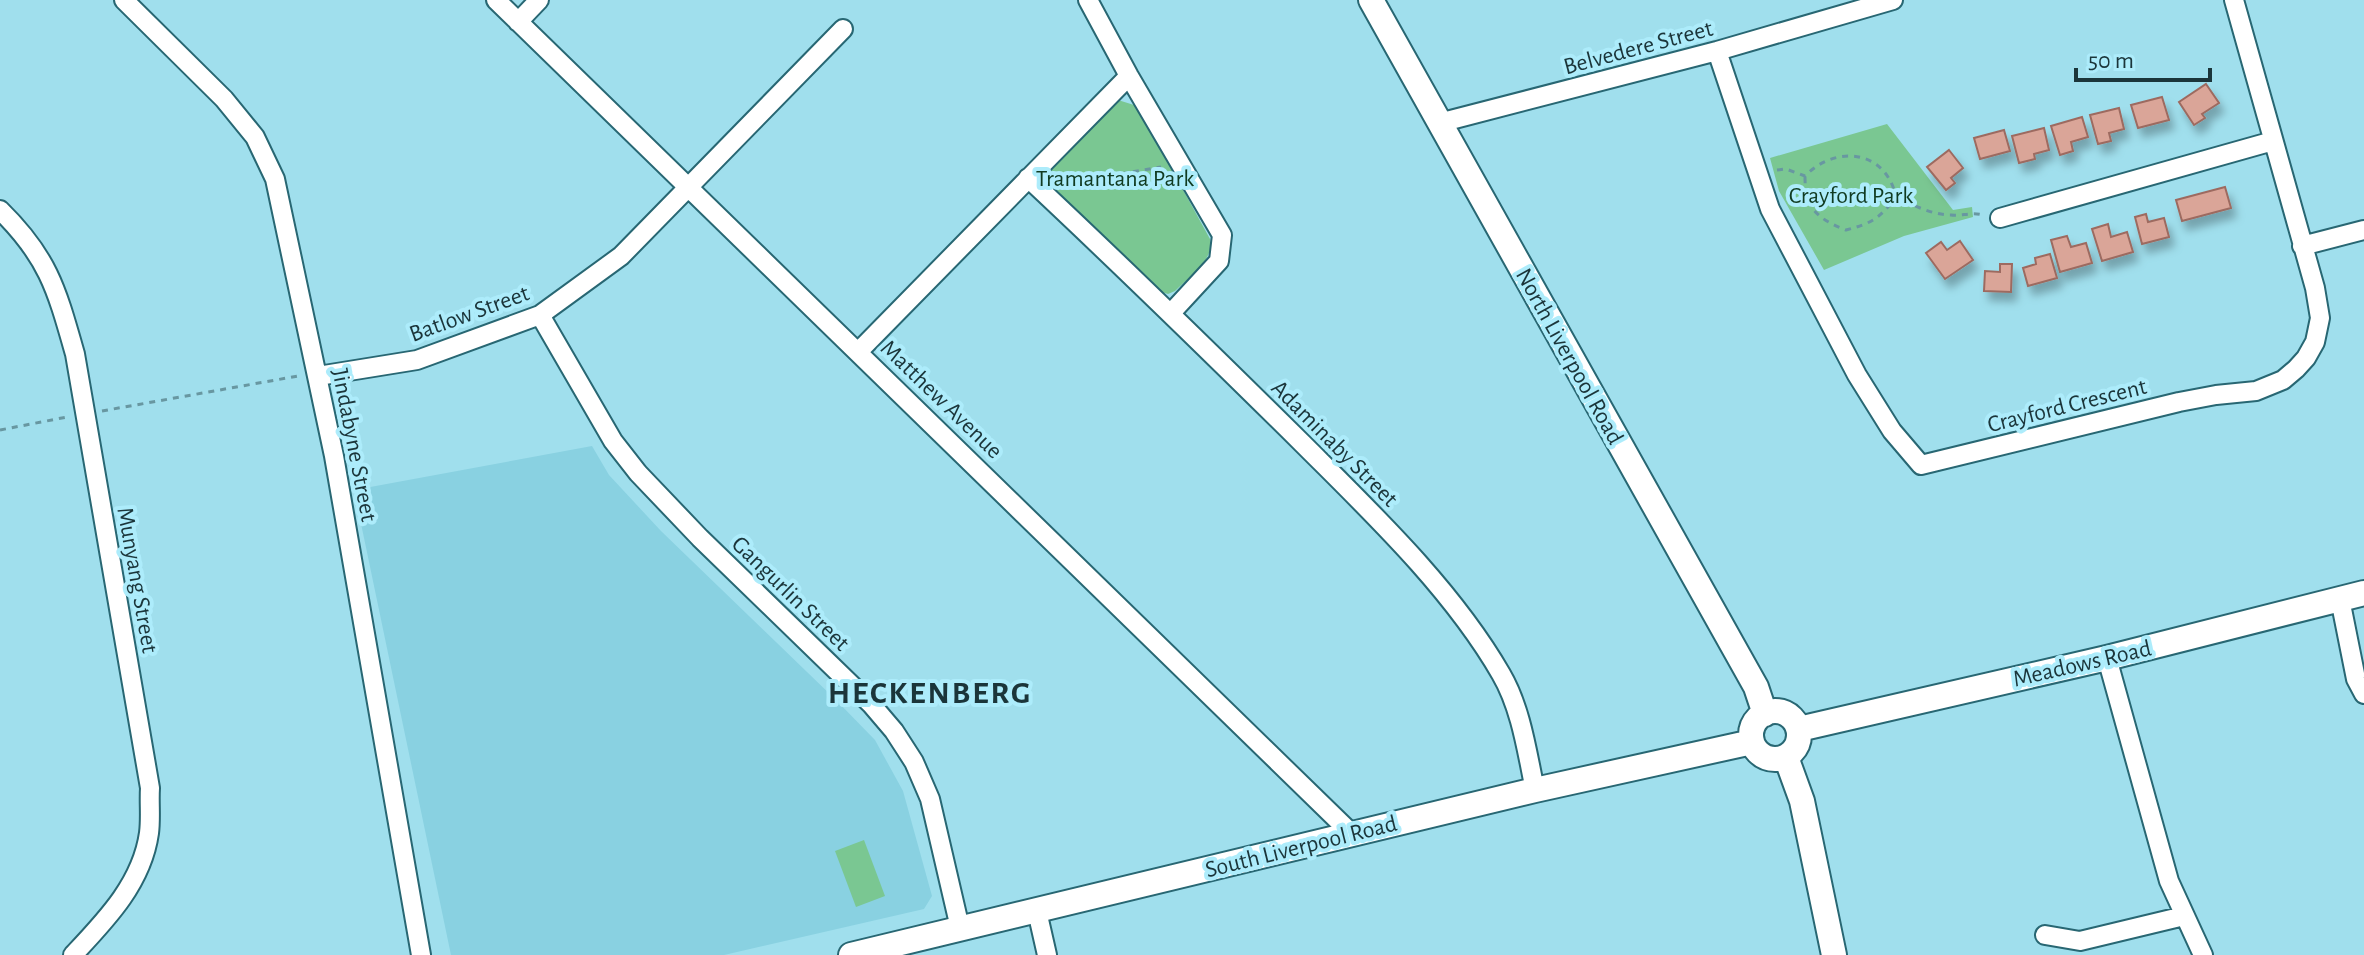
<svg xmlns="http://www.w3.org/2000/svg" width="2364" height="955" font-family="'Alegreya Sans',sans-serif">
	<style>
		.built { fill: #89d1e1 }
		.green { fill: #7ac792 }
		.building { fill: #daa598; stroke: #9d6b60; stroke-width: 2; filter: url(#shadow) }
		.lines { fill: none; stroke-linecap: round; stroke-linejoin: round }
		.minor-casing { stroke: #286773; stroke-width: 22 }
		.major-casing { stroke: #286773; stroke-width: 28 }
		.path { stroke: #6897a1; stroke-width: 3; stroke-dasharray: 6 6; stroke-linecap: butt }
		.minor { stroke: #fff; stroke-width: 18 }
		.major { stroke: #fff; stroke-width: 24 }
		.labels { text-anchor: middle; stroke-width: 8; stroke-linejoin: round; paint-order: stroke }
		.street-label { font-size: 24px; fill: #1b353a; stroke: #adecfb }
		.park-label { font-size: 24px; fill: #103b21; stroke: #adecfb }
		.district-label { font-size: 32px; font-weight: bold; letter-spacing: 2px; fill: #1b353a; stroke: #adecfb }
	</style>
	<defs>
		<filter id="shadow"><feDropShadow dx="5" dy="9" stdDeviation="4" flood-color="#0004"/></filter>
	</defs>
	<rect width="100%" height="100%" fill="#a0dfed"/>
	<path class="built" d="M592,446L609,475L661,531L836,700L875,740L903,791L932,896L924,909L724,955H451L354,490Z"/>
	<path class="green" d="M1118,100L1134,105L1140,111L1210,239C1215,260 1189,277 1175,291L1168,294L1155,290L1051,189L1048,178L1053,164Z
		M1887,124L1953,210L1972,207L1973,217L1904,236L1824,270L1779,191L1770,158Z
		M864,840L885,896L856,907L835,851Z"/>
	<path class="building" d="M2206,84L2219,103L2202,114L2205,118L2194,125L2179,102Z
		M2162,97L2169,120L2138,128L2131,105Z
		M2119,108L2124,129L2109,133L2111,141L2098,144L2090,115Z
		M2082,117L2088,137L2071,142L2073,151L2060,155L2051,126Z
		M2044,128L2049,150L2034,154L2035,159L2019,163L2012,136Z
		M2004,130L2010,151L1980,159L1974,138Z
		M1949,150L1963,168L1951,178L1955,183L1946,190L1927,167Z
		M2225,187L2231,208L2182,221L2176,200Z
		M2146,214L2148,222L2164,218L2169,237L2142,244L2135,217Z
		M2108,224L2111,237L2127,232L2133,252L2102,261L2092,229Z
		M2067,236L2071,247L2086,243L2092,263L2060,272L2051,240Z
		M1960,241L1973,260L1945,279L1926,253L1941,242L1947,250Z
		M2050,254L2057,278L2028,286L2023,268L2036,264L2035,258Z
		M2000,264H2012L2011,292L1984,291L1985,271L2000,272Z"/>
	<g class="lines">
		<defs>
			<path id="minor" d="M124,0L224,99L255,137L275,179L334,456L421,955
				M496,0L1352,834
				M1088,0L1129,76L1222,235L1219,261L1171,313
				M518,22L539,0
				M1717,51L1770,209L1857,375L1892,431L1921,465L2179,402L2216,395L2256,391L2283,380L2296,369L2306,358L2315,342L2320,318L2315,288L2234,0
				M1439,123L1717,51L1893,0
				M1028,178C1121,265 1212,354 1303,444C1372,513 1452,589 1501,674C1521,708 1527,752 1535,790
				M0,210C49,258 57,291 75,354L150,788C149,802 151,818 149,833C142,883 106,920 73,955
				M2000,218L2273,141
				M2302,246L2364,230
				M540,315L613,441L638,473L700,538L871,704L894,731L914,762L930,799L960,928
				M859,351L1129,76
				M318,376L417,360L540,315L621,256L843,29
				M2340,599L2356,679L2364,694
				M2107,658L2169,881L2203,955
				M1037,911L1047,955
				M2045,935L2080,941L2184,916"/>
			<path id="major" d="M1371,0L1756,687L1765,714
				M1751 735a24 24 0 1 1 48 0a24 24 0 1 1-48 0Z
				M1799,729L2107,658L2364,593
				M1786,757L1802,801L1834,955
				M851,955L1535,790L1752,742"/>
		</defs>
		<use href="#minor" class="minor-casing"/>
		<use href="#major" class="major-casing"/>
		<path class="path" d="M1777,170L1786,169L1805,176C1836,144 1886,150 1896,197C1913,205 1932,215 1951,215C1962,216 1971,212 1983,215
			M1805,177C1805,209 1818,219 1846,230C1872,223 1879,219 1896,197
			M1062,184L1161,167
			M102,411L298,376
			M0,430L67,417"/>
		<use href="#minor" class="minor"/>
		<use href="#major" class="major"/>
	</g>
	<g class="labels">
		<g class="street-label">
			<text transform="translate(1638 47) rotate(-15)" y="8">Belvedere Street</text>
			<text transform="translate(469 313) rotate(-20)" y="8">Batlow Street</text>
			<text transform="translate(1570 356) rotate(61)" y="8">North Liverpool Road</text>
			<text transform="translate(942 399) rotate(44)" y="8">Matthew Avenue</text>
			<text transform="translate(2067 405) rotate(-14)" y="8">Crayford Crescent</text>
			<text transform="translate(1335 443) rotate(45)" y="8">Adaminaby Street</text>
			<text transform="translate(355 445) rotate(79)" y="8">Jindabyne Street</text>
			<text transform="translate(138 580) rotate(80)" y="8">Munyang Street</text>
			<text transform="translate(791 593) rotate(44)" y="8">Gangurlin Street</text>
			<text transform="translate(2082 663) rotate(-13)" y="8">Meadows Road</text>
			<text transform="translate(1301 846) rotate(-14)" y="8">South Liverpool Road</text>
		</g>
		<g class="park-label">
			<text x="1115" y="186">Tramantana Park</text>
			<text x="1851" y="203">Crayford Park</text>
		</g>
		<g class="district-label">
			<text x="930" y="703">HECKENBERG</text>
		</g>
	</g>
	<path d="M2076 68v12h134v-12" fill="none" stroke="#1b353a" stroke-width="4"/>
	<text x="2088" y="68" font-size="24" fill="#1b353a" stroke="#adecfb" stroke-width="6" paint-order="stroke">50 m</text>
</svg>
